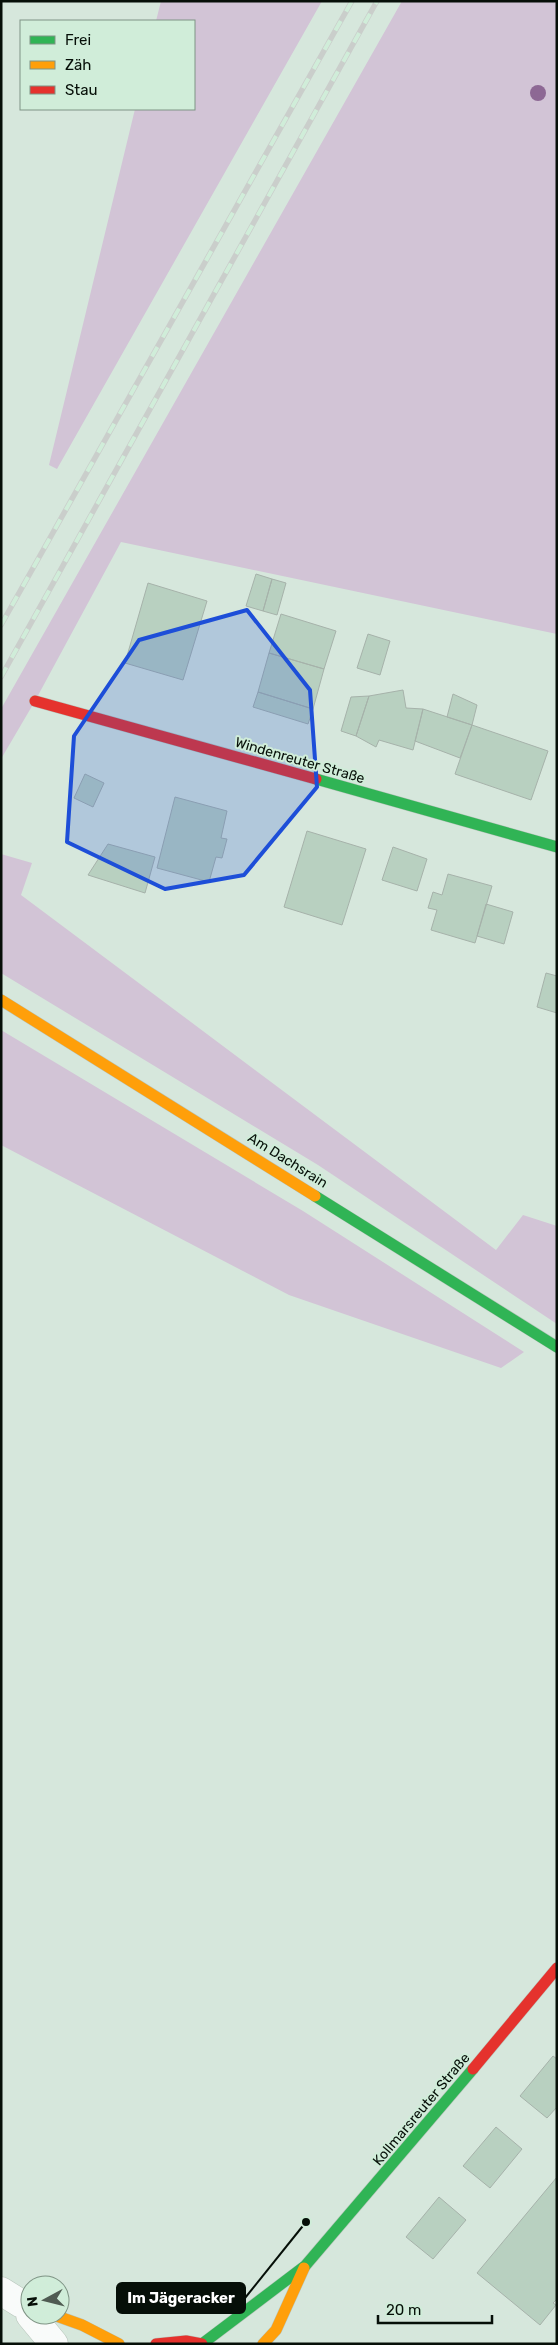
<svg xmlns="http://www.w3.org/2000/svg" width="558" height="2345" font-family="Rubik,sans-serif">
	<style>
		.green { fill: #d2c4d6 }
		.building { fill: #b8d0c0; stroke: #a6b2aa }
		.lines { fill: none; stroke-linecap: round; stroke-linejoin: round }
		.street-casing { stroke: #b7c4bb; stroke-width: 29 }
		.fast-casing { stroke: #b7c4bb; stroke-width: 12 }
		.slow-casing { stroke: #b7c4bb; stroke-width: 12 }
		.jam-casing { stroke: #b7c4bb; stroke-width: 12 }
		.street { stroke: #f9fbfa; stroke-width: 28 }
		.fast { stroke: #30b455; stroke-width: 11 }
		.slow { stroke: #ff9f0a; stroke-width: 11 }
		.jam { stroke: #e5322d; stroke-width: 11 }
		.rail-casing { stroke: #cacecb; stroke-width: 5.5 }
		.rail { stroke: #d0edd9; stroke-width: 4; stroke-dasharray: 11; stroke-linecap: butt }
		.tree { fill: #8d6894 }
		.marked { fill: #1d4ed8; fill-opacity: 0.2; stroke: #1d4ed8; stroke-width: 4; stroke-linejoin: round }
		.labels { text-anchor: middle; stroke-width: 4; stroke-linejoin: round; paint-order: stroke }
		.street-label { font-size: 14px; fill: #060f08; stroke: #d0edd9 }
		.leader { fill: none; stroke: #060f08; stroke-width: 2 }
		.callout-dot { fill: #060f08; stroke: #d0edd9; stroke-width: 2 }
		.callout { fill: #060f08; stroke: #060f08; stroke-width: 2 }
		.callout-label { font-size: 15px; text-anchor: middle; font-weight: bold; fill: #fff }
	</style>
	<rect width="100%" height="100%" fill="#d6e7dc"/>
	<path class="green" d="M161,1H322L57,469L49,465L135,109H194V21H156Z
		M402,1H557V634L121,542L35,701L1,759V709Z
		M1,854L32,863L21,895L496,1250L523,1215L557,1226V1324L318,1165L1,973Z
		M1,1030L303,1211L524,1352L501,1368L289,1295L1,1145Z"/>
	<path class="building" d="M256,574L272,579L263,611L246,606Z
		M272,579L286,583L277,615L263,611Z
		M148,583L207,601L183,680L125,663Z
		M281,614L336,631L324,669L269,653Z
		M368,634L390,641L380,675L357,668Z
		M269,653L324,669L313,709L258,692Z
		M403,690L406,708L423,709L413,750L379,740L376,747L356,736L369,696Z
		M258,692L313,709L308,724L253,707Z
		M453,694L477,705L472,725L447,717Z
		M369,696L356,736L341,731L351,697Z
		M423,709L472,725L460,758L415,741Z
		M472,725L548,751L531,800L455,774Z
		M85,774L104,783L93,807L74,798Z
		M175,797L227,811L221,838L227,839L222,858L216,857L209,882L157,868Z
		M307,831L366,849L342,925L284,907Z
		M108,844L155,857L145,893L88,875Z
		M393,847L427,859L417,891L382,880Z
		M448,874L492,886L475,943L431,930L437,910L428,908L433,892L442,895Z
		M486,904L513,912L504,944L477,936Z
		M546,973L557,976V1013L537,1007Z
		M553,2056L557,2059V2107L547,2118L520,2096Z
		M496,2127L522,2149L490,2188L463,2166Z
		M557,2177V2299L553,2303L556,2305L540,2325L477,2273Z
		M439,2197L466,2220L433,2259L406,2237Z"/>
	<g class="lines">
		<defs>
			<path id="street" d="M1,2291L20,2303L30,2307
				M30,2315L54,2344"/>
			<path id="fast" d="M316,779L557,847
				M315,1196L557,1347
				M202,2344L305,2266L473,2069"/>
			<path id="slow" d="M1,1000L315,1196
				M54,2315L82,2325L119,2344
				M263,2344L276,2330L304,2268"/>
			<path id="jam" d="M35,701L316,779
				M473,2069L557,1968
				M156,2344L186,2341L202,2344"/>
		</defs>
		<use href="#street" class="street-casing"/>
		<use href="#fast" class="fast-casing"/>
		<use href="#slow" class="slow-casing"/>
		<use href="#jam" class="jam-casing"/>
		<use href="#street" class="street"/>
		<use href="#fast" class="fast"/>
		<use href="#slow" class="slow"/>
		<use href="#jam" class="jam"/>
		<defs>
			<path id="rail" d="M1,625L352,1
				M1,677L377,1"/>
		</defs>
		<use href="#rail" class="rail-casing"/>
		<use href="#rail" class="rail"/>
	</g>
	<circle class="tree" cx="538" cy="93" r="8"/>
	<path class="marked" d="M247,610L310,690L317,787L244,875L165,889L67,842L74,736L139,640Z"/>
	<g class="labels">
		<g class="street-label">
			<text transform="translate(300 760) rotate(16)" y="5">Windenreuter Straße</text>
			<text transform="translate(288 1160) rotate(32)" y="5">Am Dachsrain</text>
			<text transform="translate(421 2109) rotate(-50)" y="5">Kollmarsreuter Straße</text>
		</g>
	</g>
	<path class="leader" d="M306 2222L245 2298"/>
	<circle class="callout-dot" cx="306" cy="2222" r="5"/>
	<rect class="callout" x="117" y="2283" width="128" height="30" rx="5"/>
	<g class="callout-label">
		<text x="181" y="2303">Im Jägeracker</text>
	</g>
	<rect width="558" height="2345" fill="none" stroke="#060f08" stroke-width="5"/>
	<rect x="20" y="20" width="175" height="90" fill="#d0edd9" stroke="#7f9485"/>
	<rect x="30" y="36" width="25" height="8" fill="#30b455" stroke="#7f9485"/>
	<text x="65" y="45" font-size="15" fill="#060f08">Frei</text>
	<rect x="30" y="61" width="25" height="8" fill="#ff9f0a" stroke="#7f9485"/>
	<text x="65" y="70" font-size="15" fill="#060f08">Zäh</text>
	<rect x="30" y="86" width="25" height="8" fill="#e5322d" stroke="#7f9485"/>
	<text x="65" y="95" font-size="15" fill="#060f08">Stau</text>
	<g transform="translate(45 2300) rotate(263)"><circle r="24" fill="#d0edd9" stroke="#7f9485"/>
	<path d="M0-4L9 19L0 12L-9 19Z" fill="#4f5b52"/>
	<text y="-8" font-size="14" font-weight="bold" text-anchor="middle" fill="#060f08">N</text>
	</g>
	<path d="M378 2315v8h114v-8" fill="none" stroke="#060f08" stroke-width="2.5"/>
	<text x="386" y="2315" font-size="15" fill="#060f08" stroke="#d0edd9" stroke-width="4" paint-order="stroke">20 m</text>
</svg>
